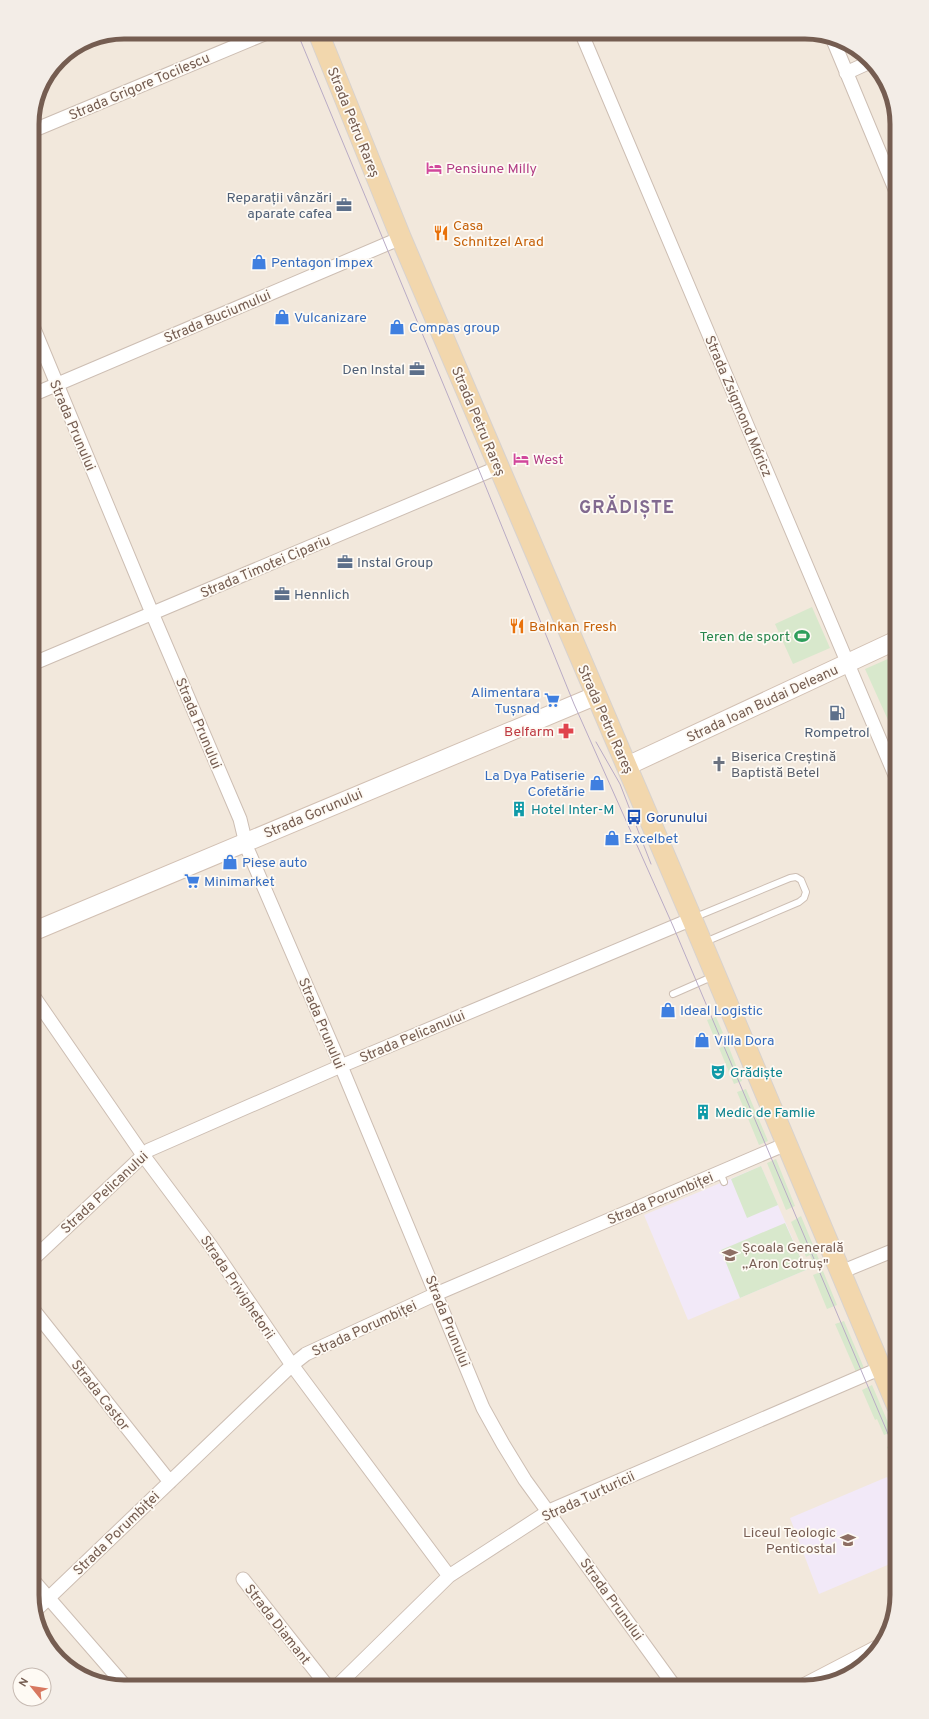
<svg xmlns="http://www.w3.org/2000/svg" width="929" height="1719" font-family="Overpass,sans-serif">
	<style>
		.residential { fill: #f2e8dc }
		.education { fill: #f2e9f8 }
		.green { fill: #d8e8cc }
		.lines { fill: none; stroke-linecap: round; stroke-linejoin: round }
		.lane-casing { stroke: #cdbeb3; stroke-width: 8 }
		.street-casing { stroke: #cdbeb3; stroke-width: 15 }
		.secondary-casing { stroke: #d2c0b3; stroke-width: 20 }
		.primary-casing { stroke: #d8d2ce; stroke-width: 22 }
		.lane { stroke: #fff; stroke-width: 6 }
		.street { stroke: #fff; stroke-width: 13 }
		.secondary { stroke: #fff; stroke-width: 18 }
		.primary { stroke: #f2d7ad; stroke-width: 20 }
		.tram { stroke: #b9abc5; stroke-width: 1 }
		.labels { text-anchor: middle; stroke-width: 3.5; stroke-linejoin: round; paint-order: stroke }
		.street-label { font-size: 14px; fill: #755d51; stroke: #fefaf4 }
		.hotel-label { font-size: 14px; fill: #b23c85; stroke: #fefaf4; text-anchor: start }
		.service-label { font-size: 14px; fill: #4e5e75; stroke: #fefaf4; text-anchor: end }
		.food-label { font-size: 14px; fill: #c56008; stroke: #fefaf4; text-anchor: start }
		.shop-label { font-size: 14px; fill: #366cbe; stroke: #fefaf4; text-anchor: start }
		.leisure-label { font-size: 14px; fill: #27864d; stroke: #fefaf4; text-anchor: end }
		.health-label { font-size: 14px; fill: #be3a42; stroke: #fefaf4; text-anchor: end }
		.worship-label { font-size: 14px; fill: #5b616d; stroke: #fefaf4; text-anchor: start }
		.culture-label { font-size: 14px; fill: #0d838f; stroke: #fefaf4; text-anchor: start }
		.transit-label { font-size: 14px; fill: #164399; stroke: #fefaf4; text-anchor: start }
		.education-label { font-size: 14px; fill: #785e54; stroke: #fefaf4; text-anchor: start }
		.district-label { font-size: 18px; font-weight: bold; letter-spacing: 1px; fill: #826a90; stroke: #fefaf4 }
		.rim { fill: none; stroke: #755d51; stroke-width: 5 }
	</style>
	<rect width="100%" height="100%" fill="#fbf5ed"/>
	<path class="residential" d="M124,32H811L861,51L890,89L897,124V1595L881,1646L840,1680L805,1687H118L73,1671L39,1630L32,1595V118L39,89L59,59L89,39Z"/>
	<path class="education" d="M761,1166L806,1270L688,1320L644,1215Z
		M887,1477L897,1500V1561L819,1594L790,1518Z"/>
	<path class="green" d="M812,607L830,648L793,664L775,624Z
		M897,655V740L865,669Z
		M716,1017L723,1033L714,1037L707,1020Z
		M728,1045L742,1081L734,1084L719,1048Z
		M746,1089L768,1141L759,1145L737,1092Z
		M776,1159L795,1206L786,1210L767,1163Z
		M761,1166L778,1205L747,1218L731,1179Z
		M801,1216L820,1262L814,1265L810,1255L806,1257L791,1222Z
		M785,1223L806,1270L740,1298L721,1250Z
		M823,1271L837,1305L827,1309L813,1275Z
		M844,1321L864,1368L856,1372L835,1324Z
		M872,1385L892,1432L884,1435L877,1419L875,1420L862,1390Z
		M895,1443L897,1463L894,1464L887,1447Z"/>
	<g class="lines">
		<defs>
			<path id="lane" d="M693,918L790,878L796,877L801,880L806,892L804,898L799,902L705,942
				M673,994L714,976
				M720,1172L724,1182"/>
			<path id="street" d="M581,32L897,780
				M833,40L897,194
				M846,73L870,62
				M32,131L269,32
				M32,324L152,613L240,819L247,848L341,1066L483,1408L503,1444L525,1480L675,1687
				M32,395L401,238
				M32,664L499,467
				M32,994L143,1155L211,1246L292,1365L449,1576
				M32,1260L149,1150L341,1066L692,919
				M841,1272L897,1249
				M32,1308L170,1482
				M32,1579L126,1687
				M243,1579L328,1687
				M35,1611L292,1365L306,1354L436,1294L786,1144
				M336,1687L449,1576L549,1511L881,1368"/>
			<path id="secondary" d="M627,766L897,640
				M32,932L595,696
				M805,1687L878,1649"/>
			<path id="primary" d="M318,32L401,238L692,919L897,1406"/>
		</defs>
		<use href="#lane" class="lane-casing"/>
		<use href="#street" class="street-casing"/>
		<use href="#secondary" class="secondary-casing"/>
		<use href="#primary" class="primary-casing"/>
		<use href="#lane" class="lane"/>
		<use href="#street" class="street"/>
		<use href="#secondary" class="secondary"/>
		<use href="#primary" class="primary"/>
		<path class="tram" d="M297,32L481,475L574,704L673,926L897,1455
			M596,742L620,784L651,864"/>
	</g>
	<defs>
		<symbol id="hotel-bare" viewBox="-9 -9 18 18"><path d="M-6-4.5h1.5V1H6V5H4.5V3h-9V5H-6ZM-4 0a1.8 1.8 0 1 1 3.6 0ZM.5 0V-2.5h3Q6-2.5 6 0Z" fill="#d1479c" stroke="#fefaf4" stroke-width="2.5" paint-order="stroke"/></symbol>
		<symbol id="office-bare" viewBox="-9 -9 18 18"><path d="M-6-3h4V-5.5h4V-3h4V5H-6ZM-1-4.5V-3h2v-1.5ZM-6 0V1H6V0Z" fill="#5c6f8a" stroke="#fefaf4" stroke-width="2.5" paint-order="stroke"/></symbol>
		<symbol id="restaurant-bare" viewBox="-9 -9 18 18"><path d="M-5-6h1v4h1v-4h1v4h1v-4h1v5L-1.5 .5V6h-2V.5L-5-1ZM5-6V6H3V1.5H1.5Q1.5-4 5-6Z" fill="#e8710a" stroke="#fefaf4" stroke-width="2.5" paint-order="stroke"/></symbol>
		<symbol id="shop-bare" viewBox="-9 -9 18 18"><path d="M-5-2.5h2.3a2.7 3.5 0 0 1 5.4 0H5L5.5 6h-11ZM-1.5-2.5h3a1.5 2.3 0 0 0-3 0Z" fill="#3f7fe0" stroke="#fefaf4" stroke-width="2.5" paint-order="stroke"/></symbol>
		<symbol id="stadium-bare" viewBox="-9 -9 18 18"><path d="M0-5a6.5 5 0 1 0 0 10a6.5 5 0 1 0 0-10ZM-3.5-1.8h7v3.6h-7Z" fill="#2e9e5b" stroke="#fefaf4" stroke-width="2.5" paint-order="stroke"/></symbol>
		<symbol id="supermarket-bare" viewBox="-9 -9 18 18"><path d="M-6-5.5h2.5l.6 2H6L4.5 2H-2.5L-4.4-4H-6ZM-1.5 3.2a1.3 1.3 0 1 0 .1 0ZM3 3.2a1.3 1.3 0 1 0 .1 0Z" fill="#3f7fe0" stroke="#fefaf4" stroke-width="2.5" paint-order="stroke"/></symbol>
		<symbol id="fuel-bare" viewBox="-9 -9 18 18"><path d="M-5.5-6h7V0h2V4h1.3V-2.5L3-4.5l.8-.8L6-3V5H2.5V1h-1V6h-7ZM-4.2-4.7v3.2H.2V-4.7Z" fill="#5c6f8a" stroke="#fefaf4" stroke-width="2.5" paint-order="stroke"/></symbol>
		<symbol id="pharmacy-bare" viewBox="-9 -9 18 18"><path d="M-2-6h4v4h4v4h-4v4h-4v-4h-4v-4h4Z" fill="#e0444e" stroke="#fefaf4" stroke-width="2.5" paint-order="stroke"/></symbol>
		<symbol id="church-bare" viewBox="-9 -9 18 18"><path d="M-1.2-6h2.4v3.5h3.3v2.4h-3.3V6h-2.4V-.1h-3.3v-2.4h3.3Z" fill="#6b7280" stroke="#fefaf4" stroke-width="2.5" paint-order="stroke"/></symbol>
		<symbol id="building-bare" viewBox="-9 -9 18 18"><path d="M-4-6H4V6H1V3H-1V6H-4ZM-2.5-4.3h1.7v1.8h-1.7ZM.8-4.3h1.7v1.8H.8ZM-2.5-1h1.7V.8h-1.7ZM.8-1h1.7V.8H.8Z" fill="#0f9aa8" stroke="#fefaf4" stroke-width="2.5" paint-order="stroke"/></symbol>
		<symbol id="bus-bare" viewBox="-9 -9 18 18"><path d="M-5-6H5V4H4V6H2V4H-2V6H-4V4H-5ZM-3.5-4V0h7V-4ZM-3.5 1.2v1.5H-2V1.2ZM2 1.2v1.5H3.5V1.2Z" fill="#1a4fb4" stroke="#fefaf4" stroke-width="2.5" paint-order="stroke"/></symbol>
		<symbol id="theatre-bare" viewBox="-9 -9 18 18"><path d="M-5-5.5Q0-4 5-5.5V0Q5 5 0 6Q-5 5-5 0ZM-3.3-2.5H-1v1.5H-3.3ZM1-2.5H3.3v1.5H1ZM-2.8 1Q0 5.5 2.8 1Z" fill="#0f9aa8" stroke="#fefaf4" stroke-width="2.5" paint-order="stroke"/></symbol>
		<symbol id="school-bare" viewBox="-9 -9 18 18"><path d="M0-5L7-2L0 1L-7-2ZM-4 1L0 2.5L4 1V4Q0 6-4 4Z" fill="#8d6e63" stroke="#fefaf4" stroke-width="2.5" paint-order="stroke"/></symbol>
	</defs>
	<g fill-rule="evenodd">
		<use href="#hotel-bare" x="423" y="157" width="22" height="22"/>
		<use href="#office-bare" x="333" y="194" width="22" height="22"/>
		<use href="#restaurant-bare" x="430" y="222" width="22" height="22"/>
		<use href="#shop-bare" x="248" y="251" width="22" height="22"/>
		<use href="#shop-bare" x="271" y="306" width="22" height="22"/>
		<use href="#shop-bare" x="386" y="316" width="22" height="22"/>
		<use href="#office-bare" x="406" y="358" width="22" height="22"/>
		<use href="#hotel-bare" x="510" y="448" width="22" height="22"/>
		<use href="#office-bare" x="334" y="551" width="22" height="22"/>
		<use href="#office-bare" x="271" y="583" width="22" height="22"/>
		<use href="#restaurant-bare" x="506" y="615" width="22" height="22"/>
		<use href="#stadium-bare" x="791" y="625" width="22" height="22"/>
		<use href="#supermarket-bare" x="541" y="689" width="22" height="22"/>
		<use href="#fuel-bare" x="826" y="702" width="22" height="22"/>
		<use href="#pharmacy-bare" x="555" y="720" width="22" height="22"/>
		<use href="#church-bare" x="708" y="753" width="22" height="22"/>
		<use href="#shop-bare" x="586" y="772" width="22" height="22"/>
		<use href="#building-bare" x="508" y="798" width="22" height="22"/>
		<use href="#bus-bare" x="623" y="806" width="22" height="22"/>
		<use href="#shop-bare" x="601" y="827" width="22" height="22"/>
		<use href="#shop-bare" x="219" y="851" width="22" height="22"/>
		<use href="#supermarket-bare" x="181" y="870" width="22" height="22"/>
		<use href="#shop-bare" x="657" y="999" width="22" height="22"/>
		<use href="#shop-bare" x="691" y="1029" width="22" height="22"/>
		<use href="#theatre-bare" x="707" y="1061" width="22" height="22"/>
		<use href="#building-bare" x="692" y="1101" width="22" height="22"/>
		<use href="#school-bare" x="719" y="1244" width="22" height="22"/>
		<use href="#school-bare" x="837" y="1529" width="22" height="22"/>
	</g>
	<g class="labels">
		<g class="street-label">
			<text transform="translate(139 86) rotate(-23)" y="5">Strada Grigore Tocilescu</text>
			<text transform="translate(354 122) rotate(68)" y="5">Strada Petru Rareș</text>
			<text transform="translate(217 316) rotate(-23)" y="5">Strada Buciumului</text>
			<text transform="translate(739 406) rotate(67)" y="5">Strada Zsigmond Móricz</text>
			<text transform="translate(479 421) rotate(67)" y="5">Strada Petru Rareș</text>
			<text transform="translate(73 425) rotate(67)" y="5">Strada Prunului</text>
			<text transform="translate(265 566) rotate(-23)" y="5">Strada Timotei Cipariu</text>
			<text transform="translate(762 703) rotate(-25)" y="5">Strada Ioan Budai Deleanu</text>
			<text transform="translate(606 719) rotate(66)" y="5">Strada Petru Rareș</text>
			<text transform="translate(199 723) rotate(67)" y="5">Strada Prunului</text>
			<text transform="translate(313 813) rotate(-23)" y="5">Strada Gorunului</text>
			<text transform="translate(322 1023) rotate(67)" y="5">Strada Prunului</text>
			<text transform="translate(412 1036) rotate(-23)" y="5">Strada Pelicanului</text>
			<text transform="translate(104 1192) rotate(-43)" y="5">Strada Pelicanului</text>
			<text transform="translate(660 1198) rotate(-23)" y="5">Strada Porumbiței</text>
			<text transform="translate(238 1287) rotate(56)" y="5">Strada Privighetorii</text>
			<text transform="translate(448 1321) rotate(68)" y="5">Strada Prunului</text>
			<text transform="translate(364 1328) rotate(-25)" y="5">Strada Porumbiței</text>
			<text transform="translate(101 1395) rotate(52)" y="5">Strada Castor</text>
			<text transform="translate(588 1496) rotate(-25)" y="5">Strada Turturicii</text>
			<text transform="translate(116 1533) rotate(-44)" y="5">Strada Porumbiței</text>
			<text transform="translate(612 1599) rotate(54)" y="5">Strada Prunului</text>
			<text transform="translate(278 1624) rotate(52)" y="5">Strada Diamant</text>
		</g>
		<g class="hotel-label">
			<text x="446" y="173">Pensiune Milly</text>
			<text x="533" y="464">West</text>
		</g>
		<g class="service-label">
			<text x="332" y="202">Reparații vânzări<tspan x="332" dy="16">aparate cafea</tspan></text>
			<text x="405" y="374">Den Instal</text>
			<text x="357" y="567" text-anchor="start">Instal Group</text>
			<text x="294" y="599" text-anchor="start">Hennlich</text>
			<text x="837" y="737" text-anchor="middle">Rompetrol</text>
		</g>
		<g class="food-label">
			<text x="453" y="230">Casa<tspan x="453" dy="16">Schnitzel Arad</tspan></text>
			<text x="529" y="631">Balnkan Fresh</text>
		</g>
		<g class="shop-label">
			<text x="271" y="267">Pentagon Impex</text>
			<text x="294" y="322">Vulcanizare</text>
			<text x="409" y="332">Compas group</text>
			<text x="540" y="697" text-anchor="end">Alimentara<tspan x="540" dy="16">Tușnad</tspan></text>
			<text x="585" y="780" text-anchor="end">La Dya Patiserie<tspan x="585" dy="16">Cofetărie</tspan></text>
			<text x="624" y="843">Excelbet</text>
			<text x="242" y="867">Piese auto</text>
			<text x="204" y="886">Minimarket</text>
			<text x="680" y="1015">Ideal Logistic</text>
			<text x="714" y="1045">Villa Dora</text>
		</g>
		<g class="leisure-label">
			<text x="790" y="641">Teren de sport</text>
		</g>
		<g class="health-label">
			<text x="554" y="736">Belfarm</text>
		</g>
		<g class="worship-label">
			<text x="731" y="761">Biserica Creștină<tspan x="731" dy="16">Baptistă Betel</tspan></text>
		</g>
		<g class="culture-label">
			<text x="531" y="814">Hotel Inter-M</text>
			<text x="730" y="1077">Grădiște</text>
			<text x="715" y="1117">Medic de Famlie</text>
		</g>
		<g class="transit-label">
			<text x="646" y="822">Gorunului</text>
		</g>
		<g class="education-label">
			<text x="742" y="1252">Școala Generală<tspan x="742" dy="16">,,Aron Cotruș"</tspan></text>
			<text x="836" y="1537" text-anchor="end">Liceul Teologic<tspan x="836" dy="16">Penticostal</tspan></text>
		</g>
		<g class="district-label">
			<text x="627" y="513">GRĂDIȘTE</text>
		</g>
	</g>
	<path d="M0 0H929V1719H0ZM124 39H805A85 85 0 0 1 890 124V1595A85 85 0 0 1 805 1680H124A85 85 0 0 1 39 1595V124A85 85 0 0 1 124 39Z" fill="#f3ede7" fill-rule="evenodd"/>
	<path class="rim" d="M124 39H805A85 85 0 0 1 890 124V1595A85 85 0 0 1 805 1680H124A85 85 0 0 1 39 1595V124A85 85 0 0 1 124 39Z"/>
	<g transform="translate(32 1687) rotate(300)"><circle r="19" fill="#fefaf4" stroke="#c7bbb3"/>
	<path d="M0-3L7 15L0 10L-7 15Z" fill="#d87860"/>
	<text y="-6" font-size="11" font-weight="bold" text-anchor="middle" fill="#755d51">N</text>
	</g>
</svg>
